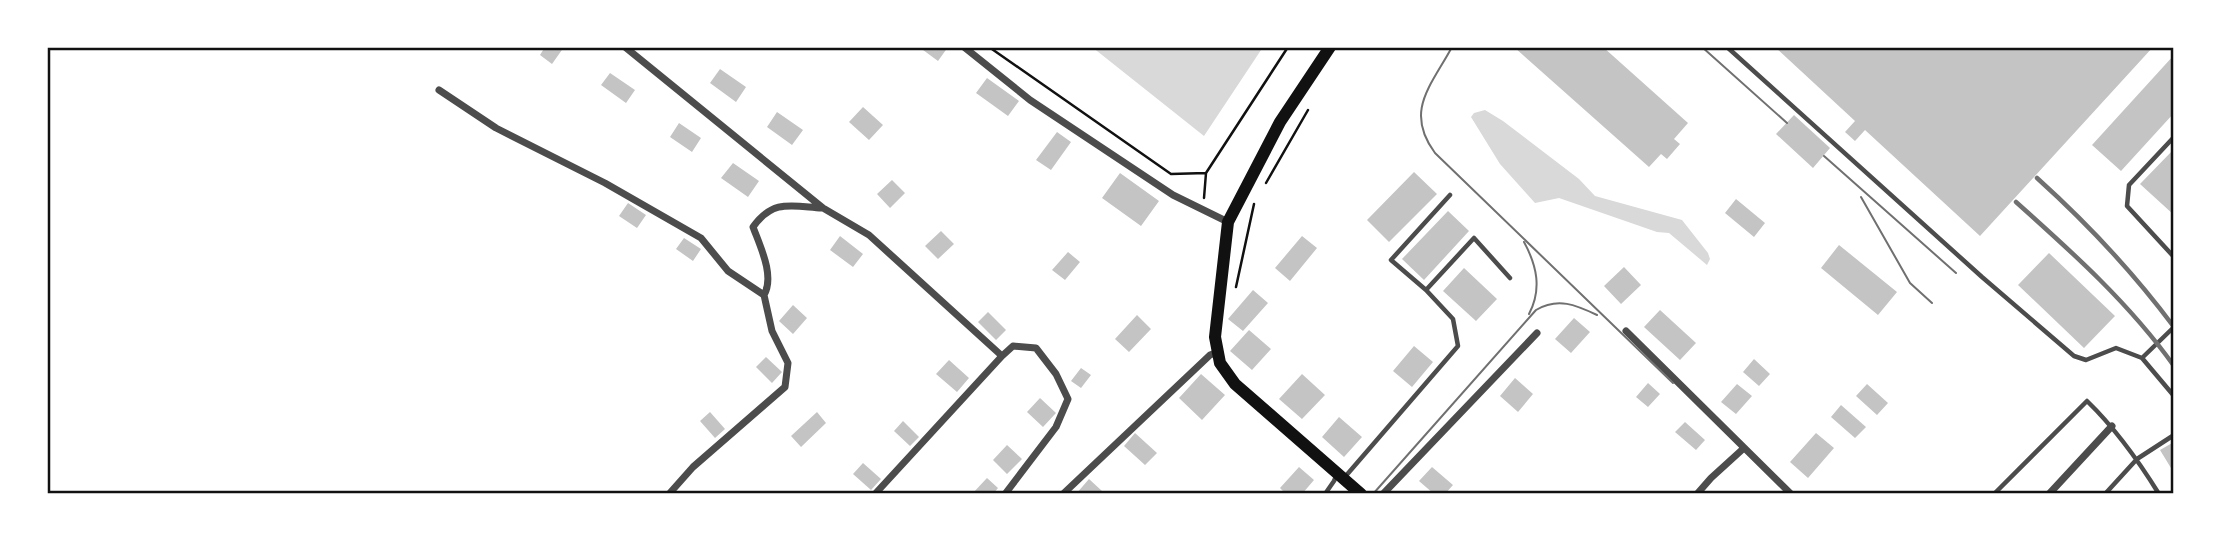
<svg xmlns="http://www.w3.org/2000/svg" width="2221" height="541" font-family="Lato,sans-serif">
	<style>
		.water { fill: #d9d9d9 }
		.building { fill: #c4c4c4 }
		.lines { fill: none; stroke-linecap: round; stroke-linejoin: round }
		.path { stroke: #111; stroke-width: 2.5 }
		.service { stroke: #4c4c4c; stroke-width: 4.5 }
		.minor { stroke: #4c4c4c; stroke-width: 7 }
		.secondary { stroke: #111; stroke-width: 12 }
		.tram { stroke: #707070; stroke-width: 2 }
		.rail { stroke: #707070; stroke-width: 4.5 }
		.neatline { fill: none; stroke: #111; stroke-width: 2.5 }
	</style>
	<rect width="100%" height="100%" fill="#fff"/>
	<path class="water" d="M1092,47H1263L1204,136Z
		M1485,110L1503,121L1579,179L1595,196L1682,220L1708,253L1710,259L1707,265L1669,233L1657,232L1559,198L1535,203L1500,164L1471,117L1474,113Z"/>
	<path class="building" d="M545,47H564L552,64L540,55Z
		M919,47H948L938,61Z
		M1514,47H1603L1688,123L1674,139L1680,144L1667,159L1661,154L1649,167Z
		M1775,47H2153L1980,236L1865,130L1855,141L1845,132L1855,121Z
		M2174,55V113L2121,171L2092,145Z
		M720,69L746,87L736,102L710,83Z
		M610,73L635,90L626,103L601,85Z
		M987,78L1019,101L1008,116L976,93Z
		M863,107L883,125L869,140L849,122Z
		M777,112L803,130L792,145L767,127Z
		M1794,115L1830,148L1813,168L1776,134Z
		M679,123L701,138L692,152L670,137Z
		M1057,132L1071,142L1051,170L1036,160Z
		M2174,149V215L2140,184Z
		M733,163L759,181L748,197L721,178Z
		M1414,172L1437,194L1389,242L1367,220Z
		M1120,173L1159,201L1141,226L1102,198Z
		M892,180L905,193L890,208L877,194Z
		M1736,199L1765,223L1754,237L1725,213Z
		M628,203L646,215L637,228L619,216Z
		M1448,211L1469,231L1424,280L1402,259Z
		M941,231L954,244L938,259L925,246Z
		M840,236L863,254L853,267L830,250Z
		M1302,236L1317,248L1290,281L1275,268Z
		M684,238L701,249L693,261L676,249Z
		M1839,245L1897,292L1878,315L1821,268Z
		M1068,252L1080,262L1065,280L1052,270Z
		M2049,253L2115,316L2084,348L2018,285Z
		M1624,267L1641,285L1621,304L1604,286Z
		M1464,268L1497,299L1476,321L1443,291Z
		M1253,290L1268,303L1243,331L1228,319Z
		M793,305L807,318L793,334L779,321Z
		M1660,310L1696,343L1680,360L1644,327Z
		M988,312L1006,330L996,340L978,322Z
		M1137,315L1151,329L1129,352L1115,339Z
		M1574,318L1590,332L1571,353L1555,339Z
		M1249,330L1271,349L1252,370L1230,351Z
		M1414,346L1433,362L1412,387L1393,371Z
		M766,357L782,372L772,383L756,367Z
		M1754,359L1770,374L1759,386L1743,372Z
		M949,360L969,378L957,392L936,374Z
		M1081,368L1091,375L1081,388L1071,381Z
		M1201,374L1225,395L1202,420L1179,398Z
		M1302,374L1325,395L1302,419L1279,399Z
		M1515,378L1533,394L1518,412L1500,396Z
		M1648,383L1660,394L1648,407L1636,397Z
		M1737,384L1752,396L1736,414L1721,402Z
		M1867,384L1888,403L1877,415L1856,396Z
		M1040,398L1056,413L1043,427L1027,412Z
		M1841,405L1866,427L1855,438L1831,417Z
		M710,412L725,429L715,438L700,421Z
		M817,412L826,423L801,447L791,436Z
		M1339,417L1362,437L1344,457L1322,437Z
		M903,421L919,437L910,446L894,431Z
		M1685,422L1705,440L1696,450L1675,432Z
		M1135,433L1157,453L1145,465L1124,446Z
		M1816,433L1834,448L1808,478L1790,462Z
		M2174,442V473L2160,450Z
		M1007,445L1022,459L1007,474L993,460Z
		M863,463L881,479L871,490L853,474Z
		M1299,467L1314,480L1302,494H1286L1280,488Z
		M1432,467L1453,485L1445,494H1434L1419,481Z
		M987,478L998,488L993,494H972Z
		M1089,479L1102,491L1099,494H1076Z"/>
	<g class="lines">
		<path class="path" d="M989,47L1171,174L1206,173
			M1266,183L1308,110
			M1204,198L1206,173L1288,47
			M1236,287L1254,204"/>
		<path class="service" d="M1727,47L1982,277L2074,356L2086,360L2116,348L2142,358L2174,396
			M2174,137L2129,185L2127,206L2174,257
			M1426,290L1391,260L1450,195
			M2142,358L2174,327
			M1344,478L1458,346L1453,319L1426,290L1474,238L1510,278
			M1325,494L1334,481L1337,474
			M1994,494L2087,401C2116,429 2138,460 2159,494
			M2105,494L2137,459L2174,435"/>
		<path class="minor" d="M625,47L823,208L869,235L1002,356L1013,346L1036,348L1056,374L1068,399L1056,427L1005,494
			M964,47L1030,100L1173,195L1228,222
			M439,90L496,128L605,183L701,238L728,271L764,295
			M1626,331L1791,494
			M669,494L693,467L785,387L788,363L772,331L764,295C775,276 760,246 753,227C773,199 791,206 822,208
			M875,494L1002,356
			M1063,494L1210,355L1218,352
			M1383,494L1537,333
			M1697,494L1711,478L1744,448
			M2049,494L2112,426"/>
		<path class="secondary" d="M1330,47L1280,122L1228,222L1215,337L1220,363L1235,384L1361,494"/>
		<path class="tram" d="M1452,47C1431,86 1404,111 1435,153L1673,383
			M1702,47L1787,123
			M1824,156L1956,273
			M1861,197L1910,283L1932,303
			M1524,242C1537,266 1542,289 1529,314
			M1373,494L1536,310C1558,297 1576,305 1597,315"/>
		<path class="rail" d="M2037,178C2088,224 2133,272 2174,327
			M2016,202C2072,252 2130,304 2174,366"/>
	</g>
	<rect width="2221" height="541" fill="none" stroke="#ffffff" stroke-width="98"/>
	<rect x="49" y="49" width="2123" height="443" class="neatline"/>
</svg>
